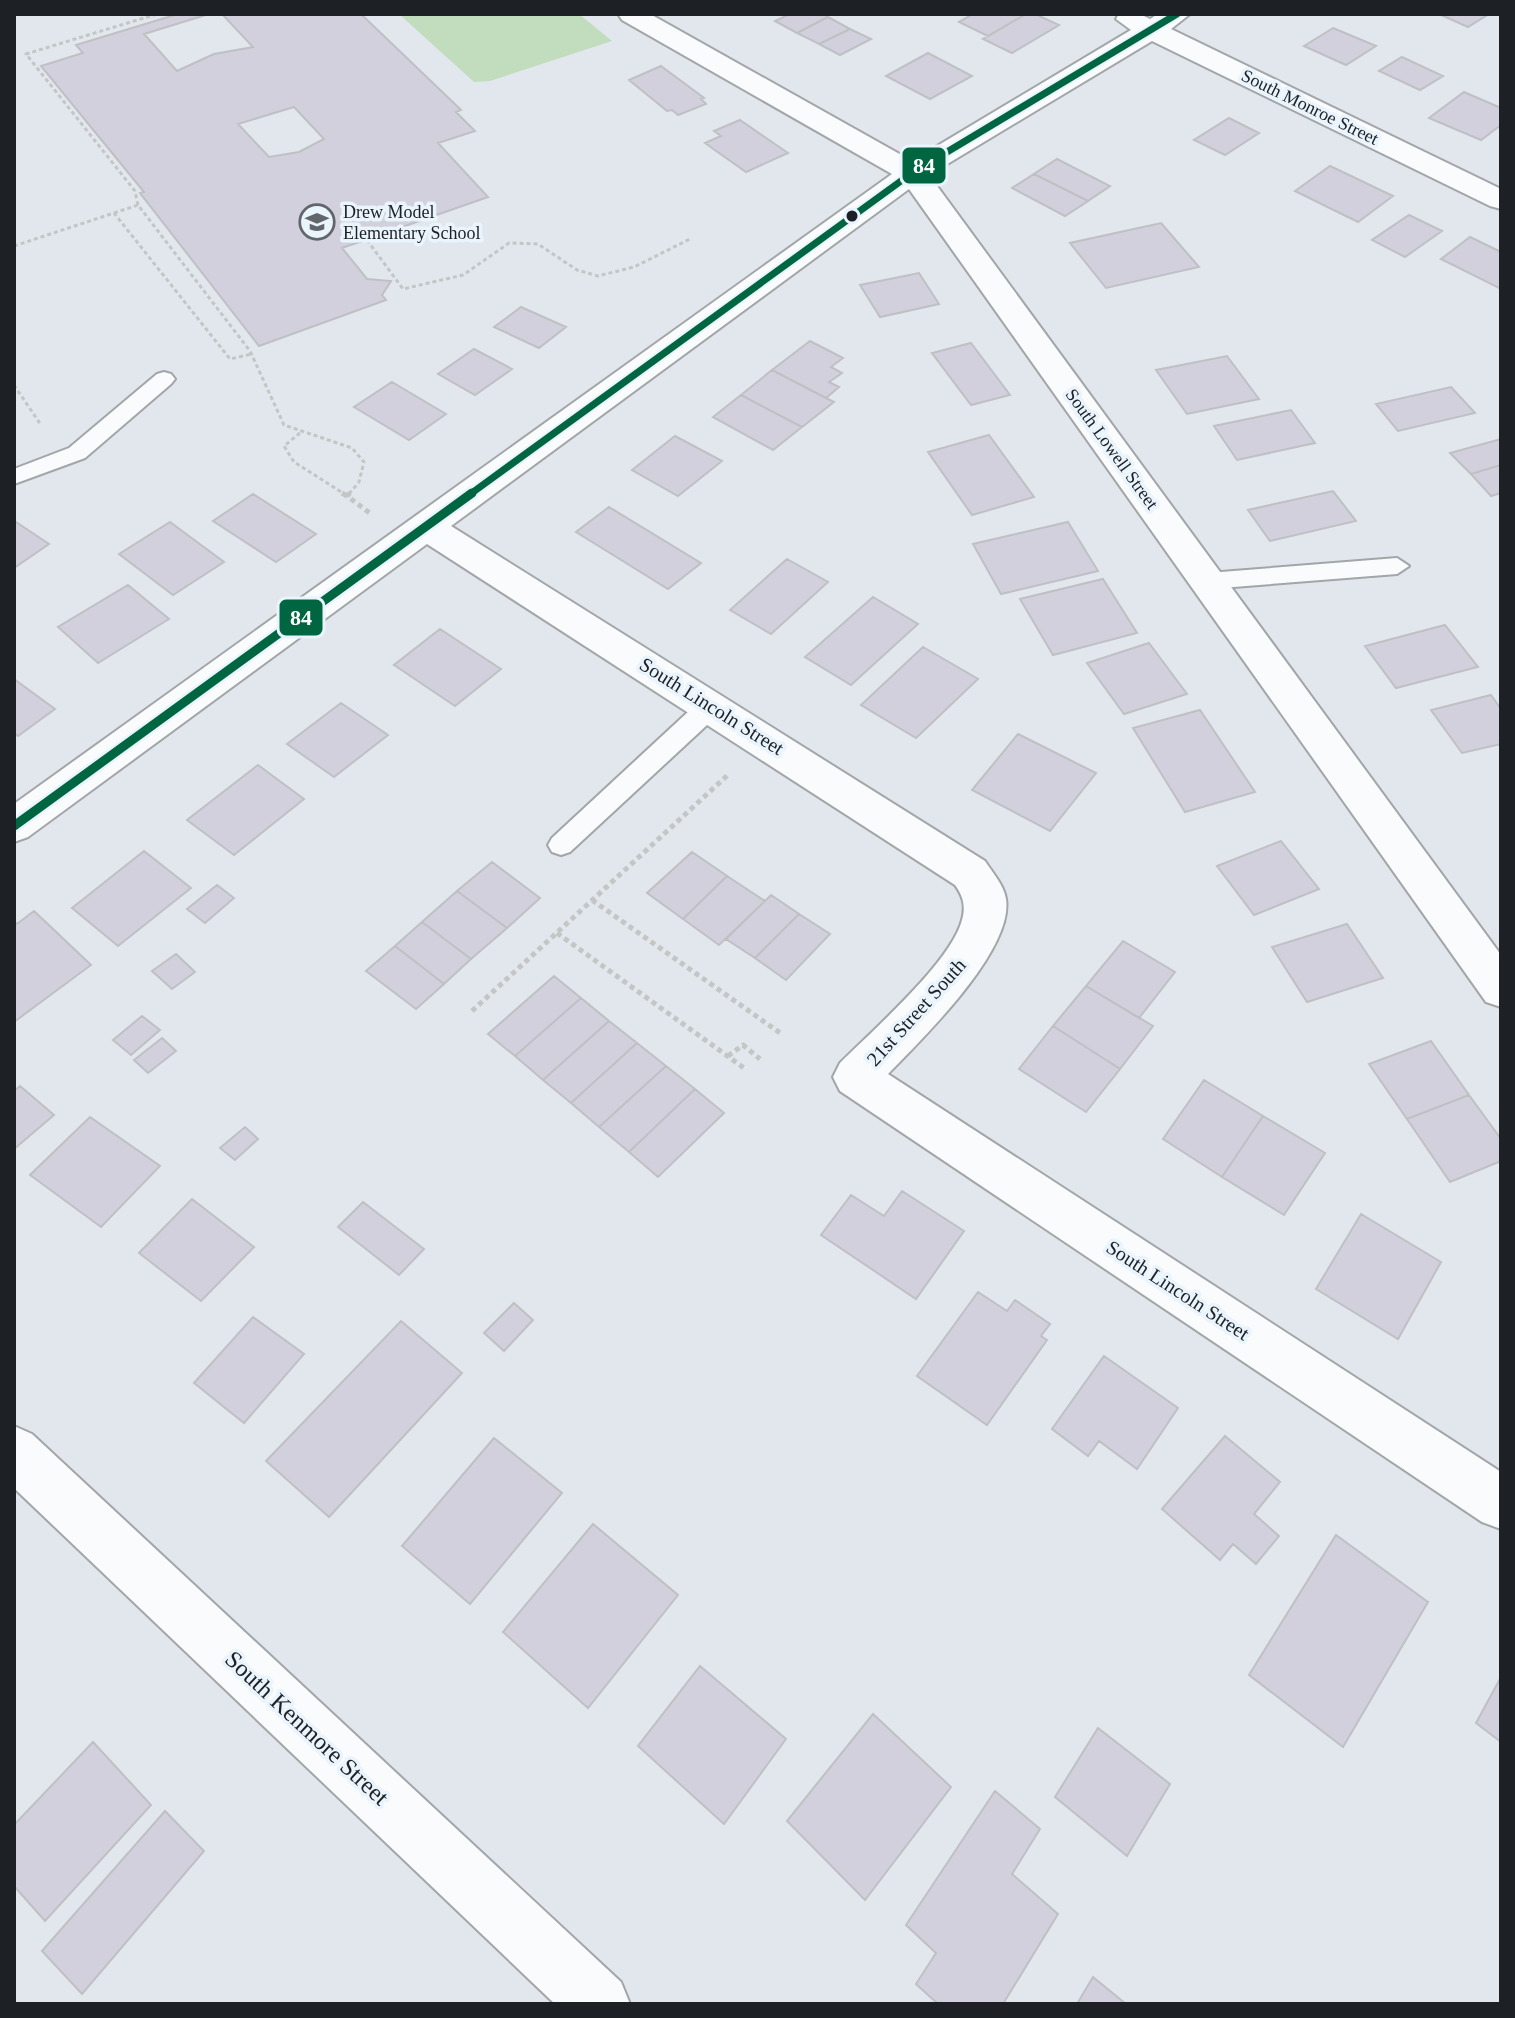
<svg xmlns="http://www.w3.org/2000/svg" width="1515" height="2018" font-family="'Times New Roman',serif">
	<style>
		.green { fill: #c2ddbe }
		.building { fill: #d3d0dd; stroke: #bfc0c4; stroke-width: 2; fill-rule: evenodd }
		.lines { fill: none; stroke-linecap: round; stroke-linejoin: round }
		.lane-casing { stroke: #a2a6a9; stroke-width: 4 }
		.street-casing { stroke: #a2a6a9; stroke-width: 4 }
		.secondary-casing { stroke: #a2a6a9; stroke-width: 4 }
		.path-far1 { stroke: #c4c6c6; stroke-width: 3; stroke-dasharray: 4 3; stroke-linecap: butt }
		.path { stroke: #c4c6c6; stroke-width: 5; stroke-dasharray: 5 4; stroke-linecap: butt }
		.lane { fill: #fafbfc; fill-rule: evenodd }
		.street { fill: #fafbfc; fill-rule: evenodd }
		.secondary { fill: #fafbfc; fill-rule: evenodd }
		.bus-1-far1-casing { stroke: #eaf4fd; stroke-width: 11 }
		.bus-1-casing { stroke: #eaf4fd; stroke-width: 14 }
		.bus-1-far1 { stroke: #006641; stroke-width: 7 }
		.bus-1 { stroke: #006641; stroke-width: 9 }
		.bus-dot { fill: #1d2024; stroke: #eaf4fd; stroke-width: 3 }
		.labels { text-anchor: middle; stroke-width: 7; stroke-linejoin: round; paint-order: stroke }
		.far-street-label { font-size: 18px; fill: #1d2024; stroke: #eaf4fd }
		.far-poi-label { font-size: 18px; fill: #1d2024; stroke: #eaf4fd; text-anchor: start }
		.street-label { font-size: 20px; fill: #1d2024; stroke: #eaf4fd }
		.near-street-label { font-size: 24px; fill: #1d2024; stroke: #eaf4fd }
		.line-badge { stroke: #eaf4fd; stroke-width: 3 }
		.badge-label { font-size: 22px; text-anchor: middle; font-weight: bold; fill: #fff }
	</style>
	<rect width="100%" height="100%" fill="#e1e7ec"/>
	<path class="green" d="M399,14H579L612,41L490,81L474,82Z"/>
	<path class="building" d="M178,14H209L144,34L177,71L214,54L253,47L222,14H361L461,110L456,112L475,131L438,143L488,197L342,248L367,279L391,281L382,295L386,300L259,346L140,193L144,192L41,66L83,53L76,45ZM294,107L324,139L299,152L269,157L238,124Z
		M790,14H823L828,17L797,33L775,21Z
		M973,14H1026L988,36L959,22Z
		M1026,14H1035L1059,25L1012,53L983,39Z
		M1439,14H1489L1468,27Z
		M828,17L850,29L819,44L797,33Z
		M1333,28L1376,46L1346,65L1304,46Z
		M850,29L871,39L840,55L819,44Z
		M928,53L972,76L930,99L886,76Z
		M1402,57L1443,76L1420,90L1379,71Z
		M661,66L704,98L701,99L706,104L678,115L672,110L667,111L629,80Z
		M1464,92L1501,108V125L1481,140L1429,118Z
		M1229,118L1259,133L1225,155L1194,140Z
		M740,120L788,153L746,172L705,143L721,136L714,131Z
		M1057,159L1110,186L1088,201L1034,174Z
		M1330,166L1393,196L1358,222L1295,191Z
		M1034,174L1088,201L1065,216L1012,188Z
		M1409,215L1442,231L1405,257L1372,240Z
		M1161,223L1199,267L1106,288L1070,243Z
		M1470,237L1501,252V289L1441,259Z
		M919,273L939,304L880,317L860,285Z
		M521,307L566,327L539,348L494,327Z
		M810,341L843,358L831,367L842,373L829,382L839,387L826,398L772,370Z
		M971,343L1010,395L971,405L932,353Z
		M474,349L512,369L475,395L438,374Z
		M1227,356L1259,399L1187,414L1156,370Z
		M772,370L826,398L834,402L802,427L741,395Z
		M392,382L446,414L409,440L354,407Z
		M1451,387L1475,413L1398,431L1376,404Z
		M741,395L802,427L773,450L713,417Z
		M1291,410L1315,443L1237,460L1214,426Z
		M989,435L1034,497L972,515L928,452Z
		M675,436L722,461L678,496L632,470Z
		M1501,439V465L1471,474L1450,453Z
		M1501,465V493L1491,496L1471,474Z
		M1333,491L1356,521L1270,541L1248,510Z
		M253,494L316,534L276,562L213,521Z
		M609,507L701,563L668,589L576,532Z
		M16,522L49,544L14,568V524Z
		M170,522L224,562L173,595L119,554Z
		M1068,522L1098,571L1001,594L973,544Z
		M787,559L828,582L771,634L730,610Z
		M1103,579L1137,633L1053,655L1020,599Z
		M128,585L169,619L98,663L58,627Z
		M873,597L918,624L851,685L805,657Z
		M1445,625L1478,667L1396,688L1365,646Z
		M440,629L501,669L455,706L394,665Z
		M1149,643L1187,694L1124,714L1087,663Z
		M923,647L978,679L916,738L861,705Z
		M14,679L55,709L18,736L14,733Z
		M1491,695L1501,709V744L1462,753L1431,710Z
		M341,703L388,735L334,777L287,744Z
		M1200,710L1255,792L1185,812L1133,728Z
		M1018,734L1096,773L1050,831L972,790Z
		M258,765L304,799L234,855L187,820Z
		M1281,841L1319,889L1254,915L1217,866Z
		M144,851L191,888L118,946L72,908Z
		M692,852L727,876L683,919L647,893Z
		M492,862L540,898L507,928L457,891Z
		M727,876L765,901L719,945L683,919Z
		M217,885L234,898L205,923L187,909Z
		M457,891L507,928L471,959L422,922Z
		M771,895L799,914L755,958L726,939Z
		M34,911L91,965L14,1022V921L17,924Z
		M799,914L830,934L786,980L755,958Z
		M422,922L471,959L444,984L395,946Z
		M1347,924L1383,978L1307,1002L1272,947Z
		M1123,941L1175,972L1139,1018L1086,986Z
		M395,946L444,984L416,1009L366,971Z
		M176,954L195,972L172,989L152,971Z
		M554,976L581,998L515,1056L488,1034Z
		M1086,986L1153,1026L1120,1069L1053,1026Z
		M581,998L609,1021L543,1080L515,1056Z
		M142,1016L160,1030L131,1055L113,1040Z
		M609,1021L637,1043L571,1103L543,1080Z
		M1053,1026L1120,1069L1086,1112L1019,1069Z
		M162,1038L176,1051L148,1073L134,1060Z
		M1431,1041L1469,1095L1407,1119L1369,1064Z
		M637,1043L666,1066L599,1127L571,1103Z
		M666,1066L695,1089L629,1152L599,1127Z
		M1204,1080L1263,1116L1222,1177L1163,1139Z
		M20,1086L54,1115L14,1149V1091Z
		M695,1089L724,1113L658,1177L629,1152Z
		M1469,1095L1501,1139V1161L1450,1182L1407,1119Z
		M1263,1116L1325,1153L1284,1215L1222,1177Z
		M90,1117L160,1166L101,1227L30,1175Z
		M245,1127L258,1139L235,1160L220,1148Z
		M902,1191L964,1231L916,1299L821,1235L851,1195L884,1216Z
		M192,1199L254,1247L201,1301L139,1253Z
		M363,1202L424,1249L399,1275L338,1227Z
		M1361,1214L1441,1262L1398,1339L1316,1289Z
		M978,1292L1007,1311L1015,1300L1050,1324L1041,1336L1047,1340L987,1425L917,1376Z
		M514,1303L533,1320L504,1351L484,1333Z
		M253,1317L304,1354L244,1423L194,1383Z
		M401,1321L462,1373L329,1517L266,1461Z
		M1104,1356L1178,1408L1137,1469L1099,1441L1088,1456L1052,1429Z
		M1225,1436L1280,1482L1254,1514L1279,1536L1256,1564L1233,1544L1220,1560L1162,1509Z
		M494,1438L562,1493L470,1604L402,1546Z
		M593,1524L678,1595L588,1708L503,1632Z
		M1336,1535L1428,1602L1343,1747L1249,1675Z
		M700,1666L786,1739L724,1824L638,1746Z
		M1501,1677V1742L1476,1723Z
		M873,1714L951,1787L865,1900L787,1821Z
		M1098,1728L1170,1784L1127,1856L1055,1797Z
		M93,1742L151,1805L45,1921L14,1886V1825Z
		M995,1791L1040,1829L1012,1874L1058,1914L1003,2004H938L916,1984L936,1953L906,1925Z
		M165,1811L204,1851L82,1994L42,1951Z
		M1093,1977L1126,2004H1077Z"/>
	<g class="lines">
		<defs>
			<path id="lane" d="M164,372L171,374L175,379L171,384L85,458L14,484V469L69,448L157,374Z
				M1397,558L1409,566L1397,574L1208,589L1196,581L1208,573Z
				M711,697L720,699L723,706L720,713L570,852L561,855L552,852L548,845L552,838L702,699Z"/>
			<path id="street" d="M618,14H650L912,161L1131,30L1116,19L1119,14H1140L1150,19L1158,14H1190L1171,29L1501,189V209L1490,206L1152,41L929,175L1501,955V1007L1486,1002L909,189L451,526L985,861C992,872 1004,885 1006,899C1014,950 922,1039 888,1074L1501,1472V1529L1482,1522L840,1091L833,1077L840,1063C872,1031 951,962 962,920C966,906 963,896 955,885L427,544L28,837L14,842V804L892,174L622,20Z"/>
			<path id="secondary" d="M14,1426L32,1434L621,1982L630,2004H555L14,1488Z"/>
		</defs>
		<use href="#lane" class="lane-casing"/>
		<use href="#street" class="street-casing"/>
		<use href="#secondary" class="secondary-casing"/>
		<path class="path-far1" d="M138,205L135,191L26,54L157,14
			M114,213L138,205L250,351L284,425L352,448L364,462L359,482L348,495
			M367,240L403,289L463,275L509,243L538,244L577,270L598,276L634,267L690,239
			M14,246L114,213L230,359L252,354
			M14,385L41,425
			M300,433L284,446L294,462L346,495"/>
		<path class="path" d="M342,493L347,496
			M350,493L347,496L371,514
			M592,900L783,1035
			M557,933L744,1068
			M472,1011L730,773
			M728,1056L743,1045L760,1059"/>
		<use href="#lane" class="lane"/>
		<use href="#street" class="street"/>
		<use href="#secondary" class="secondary"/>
		<defs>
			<path id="bus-1-far1" d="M469,495L912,173L1177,14"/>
			<path id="bus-1" d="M14,826L472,493"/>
		</defs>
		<use href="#bus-1-far1" class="bus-1-far1-casing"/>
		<use href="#bus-1" class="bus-1-casing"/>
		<use href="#bus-1-far1" class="bus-1-far1"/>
		<use href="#bus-1" class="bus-1"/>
	</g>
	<defs>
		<symbol id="school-ring" viewBox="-11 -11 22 22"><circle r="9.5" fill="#eaf4fd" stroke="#62666a" stroke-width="1.5"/><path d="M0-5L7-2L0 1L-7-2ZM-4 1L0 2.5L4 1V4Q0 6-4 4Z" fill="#62666a"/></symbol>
	</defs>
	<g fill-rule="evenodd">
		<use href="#school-ring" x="297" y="202" width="40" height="40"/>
	</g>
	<circle class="bus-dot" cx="852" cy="216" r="7"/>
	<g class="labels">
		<g class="far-street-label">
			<text transform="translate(1310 107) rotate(26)" y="6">South Monroe Street</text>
			<text transform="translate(1112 449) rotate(54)" y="6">South Lowell Street</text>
		</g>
		<g class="far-poi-label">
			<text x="343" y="218">Drew Model<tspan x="343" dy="21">Elementary School</tspan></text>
		</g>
		<g class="street-label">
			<text transform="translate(712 706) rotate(32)" y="7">South Lincoln Street</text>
			<text transform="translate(916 1012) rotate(-48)" y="7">21st Street South</text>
			<text transform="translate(1178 1290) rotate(33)" y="7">South Lincoln Street</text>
		</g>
		<g class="near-street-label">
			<text transform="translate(307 1728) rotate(43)" y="8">South Kenmore Street</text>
		</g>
	</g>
	<g class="line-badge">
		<rect x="901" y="146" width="46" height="39" rx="8" fill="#006641"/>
		<rect x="278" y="598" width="46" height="39" rx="8" fill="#006641"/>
	</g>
	<g class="badge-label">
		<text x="924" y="173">84</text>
		<text x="301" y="625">84</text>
	</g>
	<rect width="1515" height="2018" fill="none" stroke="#1d2024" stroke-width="32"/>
</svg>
